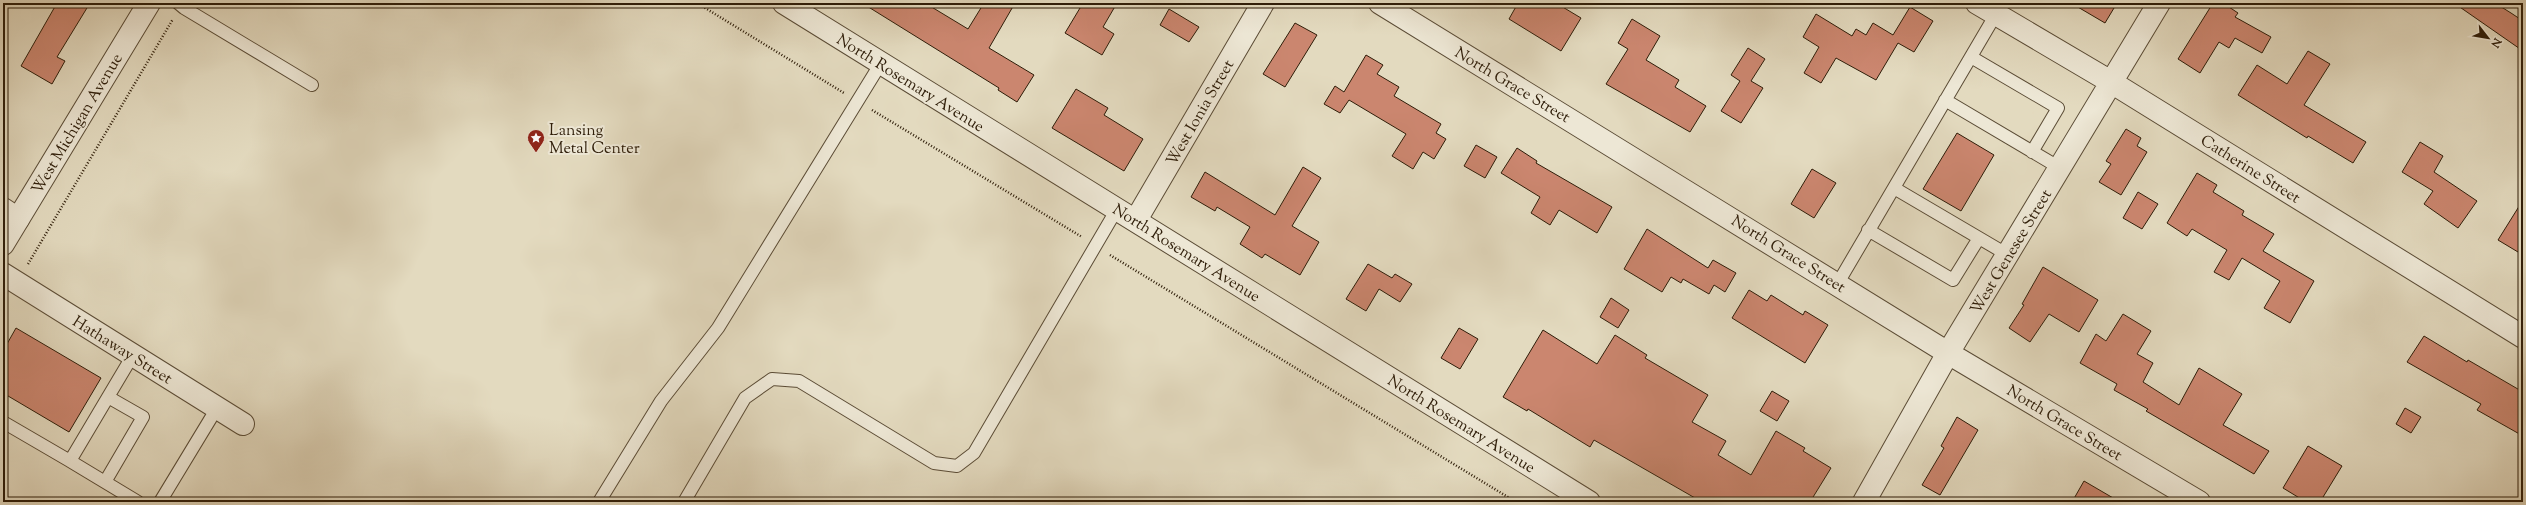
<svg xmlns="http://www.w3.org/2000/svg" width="2526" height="505" font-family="'Sorts Mill Goudy',serif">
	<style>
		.building { fill: #cb866f; stroke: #2e1d09 }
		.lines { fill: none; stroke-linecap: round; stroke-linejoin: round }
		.service-casing { stroke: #5b4c36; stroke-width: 14 }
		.minor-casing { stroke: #5b4c36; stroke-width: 24 }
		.tertiary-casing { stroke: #5b4c36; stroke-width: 24 }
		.path { stroke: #2e1d09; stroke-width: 2.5; stroke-dasharray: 1 2; stroke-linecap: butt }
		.service { stroke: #ede7d5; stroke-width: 12 }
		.minor { stroke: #ede7d5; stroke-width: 22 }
		.tertiary { stroke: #ede7d5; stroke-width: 22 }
		.labels { text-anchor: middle; stroke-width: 4; stroke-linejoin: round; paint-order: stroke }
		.street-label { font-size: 16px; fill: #2e1d09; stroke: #ede7d5 }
		.poi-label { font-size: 16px; fill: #2e1d09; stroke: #ede7d5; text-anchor: start }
	</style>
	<rect width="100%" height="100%" fill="#e3dabf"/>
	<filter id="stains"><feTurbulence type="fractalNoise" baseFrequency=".005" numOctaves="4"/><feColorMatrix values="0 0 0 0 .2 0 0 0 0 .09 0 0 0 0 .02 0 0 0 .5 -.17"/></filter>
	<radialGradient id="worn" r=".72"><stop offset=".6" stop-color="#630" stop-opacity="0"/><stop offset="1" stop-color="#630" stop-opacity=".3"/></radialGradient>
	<path class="building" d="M57,3H90L57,57L65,61L52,84L21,66Z
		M862,3H925L968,29L984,3H1015L989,48L1034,75L1017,102L998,90L999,88Z
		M1083,3H1117L1103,27L1114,34L1102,55L1065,33Z
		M1518,3H1556L1581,18L1561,51L1509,19Z
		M2071,3H2117L2105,23Z
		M2213,3H2223L2238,13L2235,17L2271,37L2262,53L2235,38L2229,48L2219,42L2200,73L2178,59Z
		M2454,3H2495L2511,13L2523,21V51Z
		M1910,7L1933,21L1914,52L1898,43L1876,80L1836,58L1821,83L1804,73L1819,47L1803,37L1816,14L1852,36L1856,29L1866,35L1873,23L1893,35Z
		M1169,9L1199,27L1189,42L1160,25Z
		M1632,19L1660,36L1646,60L1679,80L1675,87L1706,106L1690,132L1606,84L1628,49L1618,43Z
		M1295,23L1317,35L1285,87L1263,74Z
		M1748,48L1765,59L1751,81L1763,88L1741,123L1721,111L1740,81L1731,75Z
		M2308,51L2330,64L2304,105L2366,142L2353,163L2308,136L2307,138L2238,95L2257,65L2287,84Z
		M1366,55L1383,65L1377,74L1399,87L1394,96L1441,124L1436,133L1446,139L1434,159L1423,152L1413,169L1392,156L1406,134L1349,100L1340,113L1324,104L1335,86L1344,92Z
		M1076,89L1108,108L1104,115L1143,139L1124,171L1052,128Z
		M2126,129L2141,138L2137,146L2147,152L2121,195L2099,182L2111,164L2106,161Z
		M1957,133L1994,155L1961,211L1923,189Z
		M2420,142L2443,156L2434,172L2477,201L2458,228L2424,204L2433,191L2402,172Z
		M1476,145L1497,157L1485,178L1464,166Z
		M1517,148L1537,161L1536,163L1612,207L1597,233L1559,210L1550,225L1531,213L1540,197L1501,173Z
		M1303,167L1321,178L1292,226L1319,242L1300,275L1265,254L1262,258L1240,244L1250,227L1217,207L1215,211L1191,197L1205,172L1275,215Z
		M1812,169L1836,183L1814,218L1791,204Z
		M2197,173L2217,185L2213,192L2244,211L2242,215L2274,234L2263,251L2314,281L2290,323L2264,308L2280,281L2242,258L2229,280L2214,272L2227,250L2192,229L2187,236L2167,223Z
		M2138,192L2158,204L2142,229L2123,218Z
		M2523,200V255L2498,240Z
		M1647,229L1708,268L1713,260L1736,273L1725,292L1714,285L1709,294L1683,279L1681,283L1671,277L1662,292L1624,269Z
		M1368,264L1392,278L1395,274L1412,284L1400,302L1379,289L1366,311L1346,299Z
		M2043,267L2098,300L2079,332L2049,314L2030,342L2009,328L2024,305L2022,304Z
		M1749,290L1767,301L1771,295L1803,315L1805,311L1828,325L1805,363L1732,318Z
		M1611,298L1629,310L1618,328L1600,317Z
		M2123,314L2151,331L2137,354L2153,363L2143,382L2179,405L2199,368L2242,394L2223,425L2269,451L2254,474L2146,411L2148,409L2114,390L2117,384L2080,363L2096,334L2106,341Z
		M16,328L101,378L69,432L3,393V351Z
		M1459,328L1478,339L1460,369L1441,358Z
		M1543,330L1597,364L1615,335L1647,355L1645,358L1708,395L1692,422L1726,441L1718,455L1751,475L1776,431L1805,448L1803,451L1831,468L1810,502H1702L1594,440L1590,447L1528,409L1527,411L1503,397Z
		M2424,336L2467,362L2468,360L2523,392V436L2477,410L2481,404L2407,362Z
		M1772,391L1789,401L1777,421L1760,411Z
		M2405,408L2421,417L2411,433L2396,424Z
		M1957,417L1978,430L1940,495L1922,485L1944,448L1941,446Z
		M2308,446L2342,466L2320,502H2306L2283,488Z
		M2084,481L2120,502H2072Z"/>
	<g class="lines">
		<defs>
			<path id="service" d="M178,3L184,8L312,85
				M1971,57L2058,108L2032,152
				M1945,100L2060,168
				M1894,188L2008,255
				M1868,230L1953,280L1979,238
				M1838,283L1996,14
				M108,397L70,461L138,502
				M3,422L70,461
				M105,482L143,417L108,397L133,355
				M160,502L217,408
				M599,502L661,401L718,328L881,63
				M684,502L745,398L772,379L799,381L934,463L957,466L974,453L1117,209"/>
			<path id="minor" d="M1380,3L1948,353L2199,502
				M1977,3L2111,82L2523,337
				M3,209L18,219
				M1136,220L1263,3
				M3,274L243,424
				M1864,502L1948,353L2159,3"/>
			<path id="tertiary" d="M784,3L1589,502
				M3,244L149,3"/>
		</defs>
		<use href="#service" class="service-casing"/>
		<use href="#minor" class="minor-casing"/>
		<use href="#tertiary" class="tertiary-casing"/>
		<path class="path" d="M697,3L844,93
			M872,110L1082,237
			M1110,255L1516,502
			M28,264L173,19
			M3,306L6,301"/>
		<use href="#service" class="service"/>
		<use href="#minor" class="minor"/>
		<use href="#tertiary" class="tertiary"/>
	</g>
	<defs>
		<symbol id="sight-pin" viewBox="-11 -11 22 30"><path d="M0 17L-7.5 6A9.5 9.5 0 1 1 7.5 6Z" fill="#8f2418" stroke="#ede7d5"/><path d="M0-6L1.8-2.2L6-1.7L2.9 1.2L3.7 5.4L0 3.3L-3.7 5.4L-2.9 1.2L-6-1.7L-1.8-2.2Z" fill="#fff"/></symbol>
	</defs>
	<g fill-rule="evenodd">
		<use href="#sight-pin" x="526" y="128" width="20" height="27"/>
	</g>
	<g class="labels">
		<g class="street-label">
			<text transform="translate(911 82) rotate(32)" y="6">North Rosemary Avenue</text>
			<text transform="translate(1513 84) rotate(31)" y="6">North Grace Street</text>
			<text transform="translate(1199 112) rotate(-60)" y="6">West Ionia Street</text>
			<text transform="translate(76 123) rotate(-59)" y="6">West Michigan Avenue</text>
			<text transform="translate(2251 168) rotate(32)" y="6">Catherine Street</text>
			<text transform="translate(2010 251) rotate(-59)" y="6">West Genesee Street</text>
			<text transform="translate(1187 252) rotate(32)" y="6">North Rosemary Avenue</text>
			<text transform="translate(1789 253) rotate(32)" y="6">North Grace Street</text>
			<text transform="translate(123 349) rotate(32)" y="6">Hathaway Street</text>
			<text transform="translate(2065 422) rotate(31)" y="6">North Grace Street</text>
			<text transform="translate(1462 423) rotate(32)" y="6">North Rosemary Avenue</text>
		</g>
		<g class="poi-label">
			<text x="549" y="135">Lansing<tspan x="549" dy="18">Metal Center</tspan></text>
		</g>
	</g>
	<rect width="2526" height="505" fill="none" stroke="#e3dabf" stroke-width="16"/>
	<rect x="4" y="4" width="2518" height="497" fill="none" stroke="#2e1d09" stroke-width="2"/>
	<rect x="8" y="8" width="2510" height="489" fill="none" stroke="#2e1d09"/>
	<g transform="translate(2488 38) rotate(121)" stroke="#ede7d5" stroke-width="3" paint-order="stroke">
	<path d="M0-3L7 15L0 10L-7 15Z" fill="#2e1d09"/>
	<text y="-6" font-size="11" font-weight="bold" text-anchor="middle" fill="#2e1d09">N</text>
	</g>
	<rect width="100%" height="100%" filter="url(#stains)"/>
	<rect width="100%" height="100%" fill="url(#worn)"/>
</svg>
